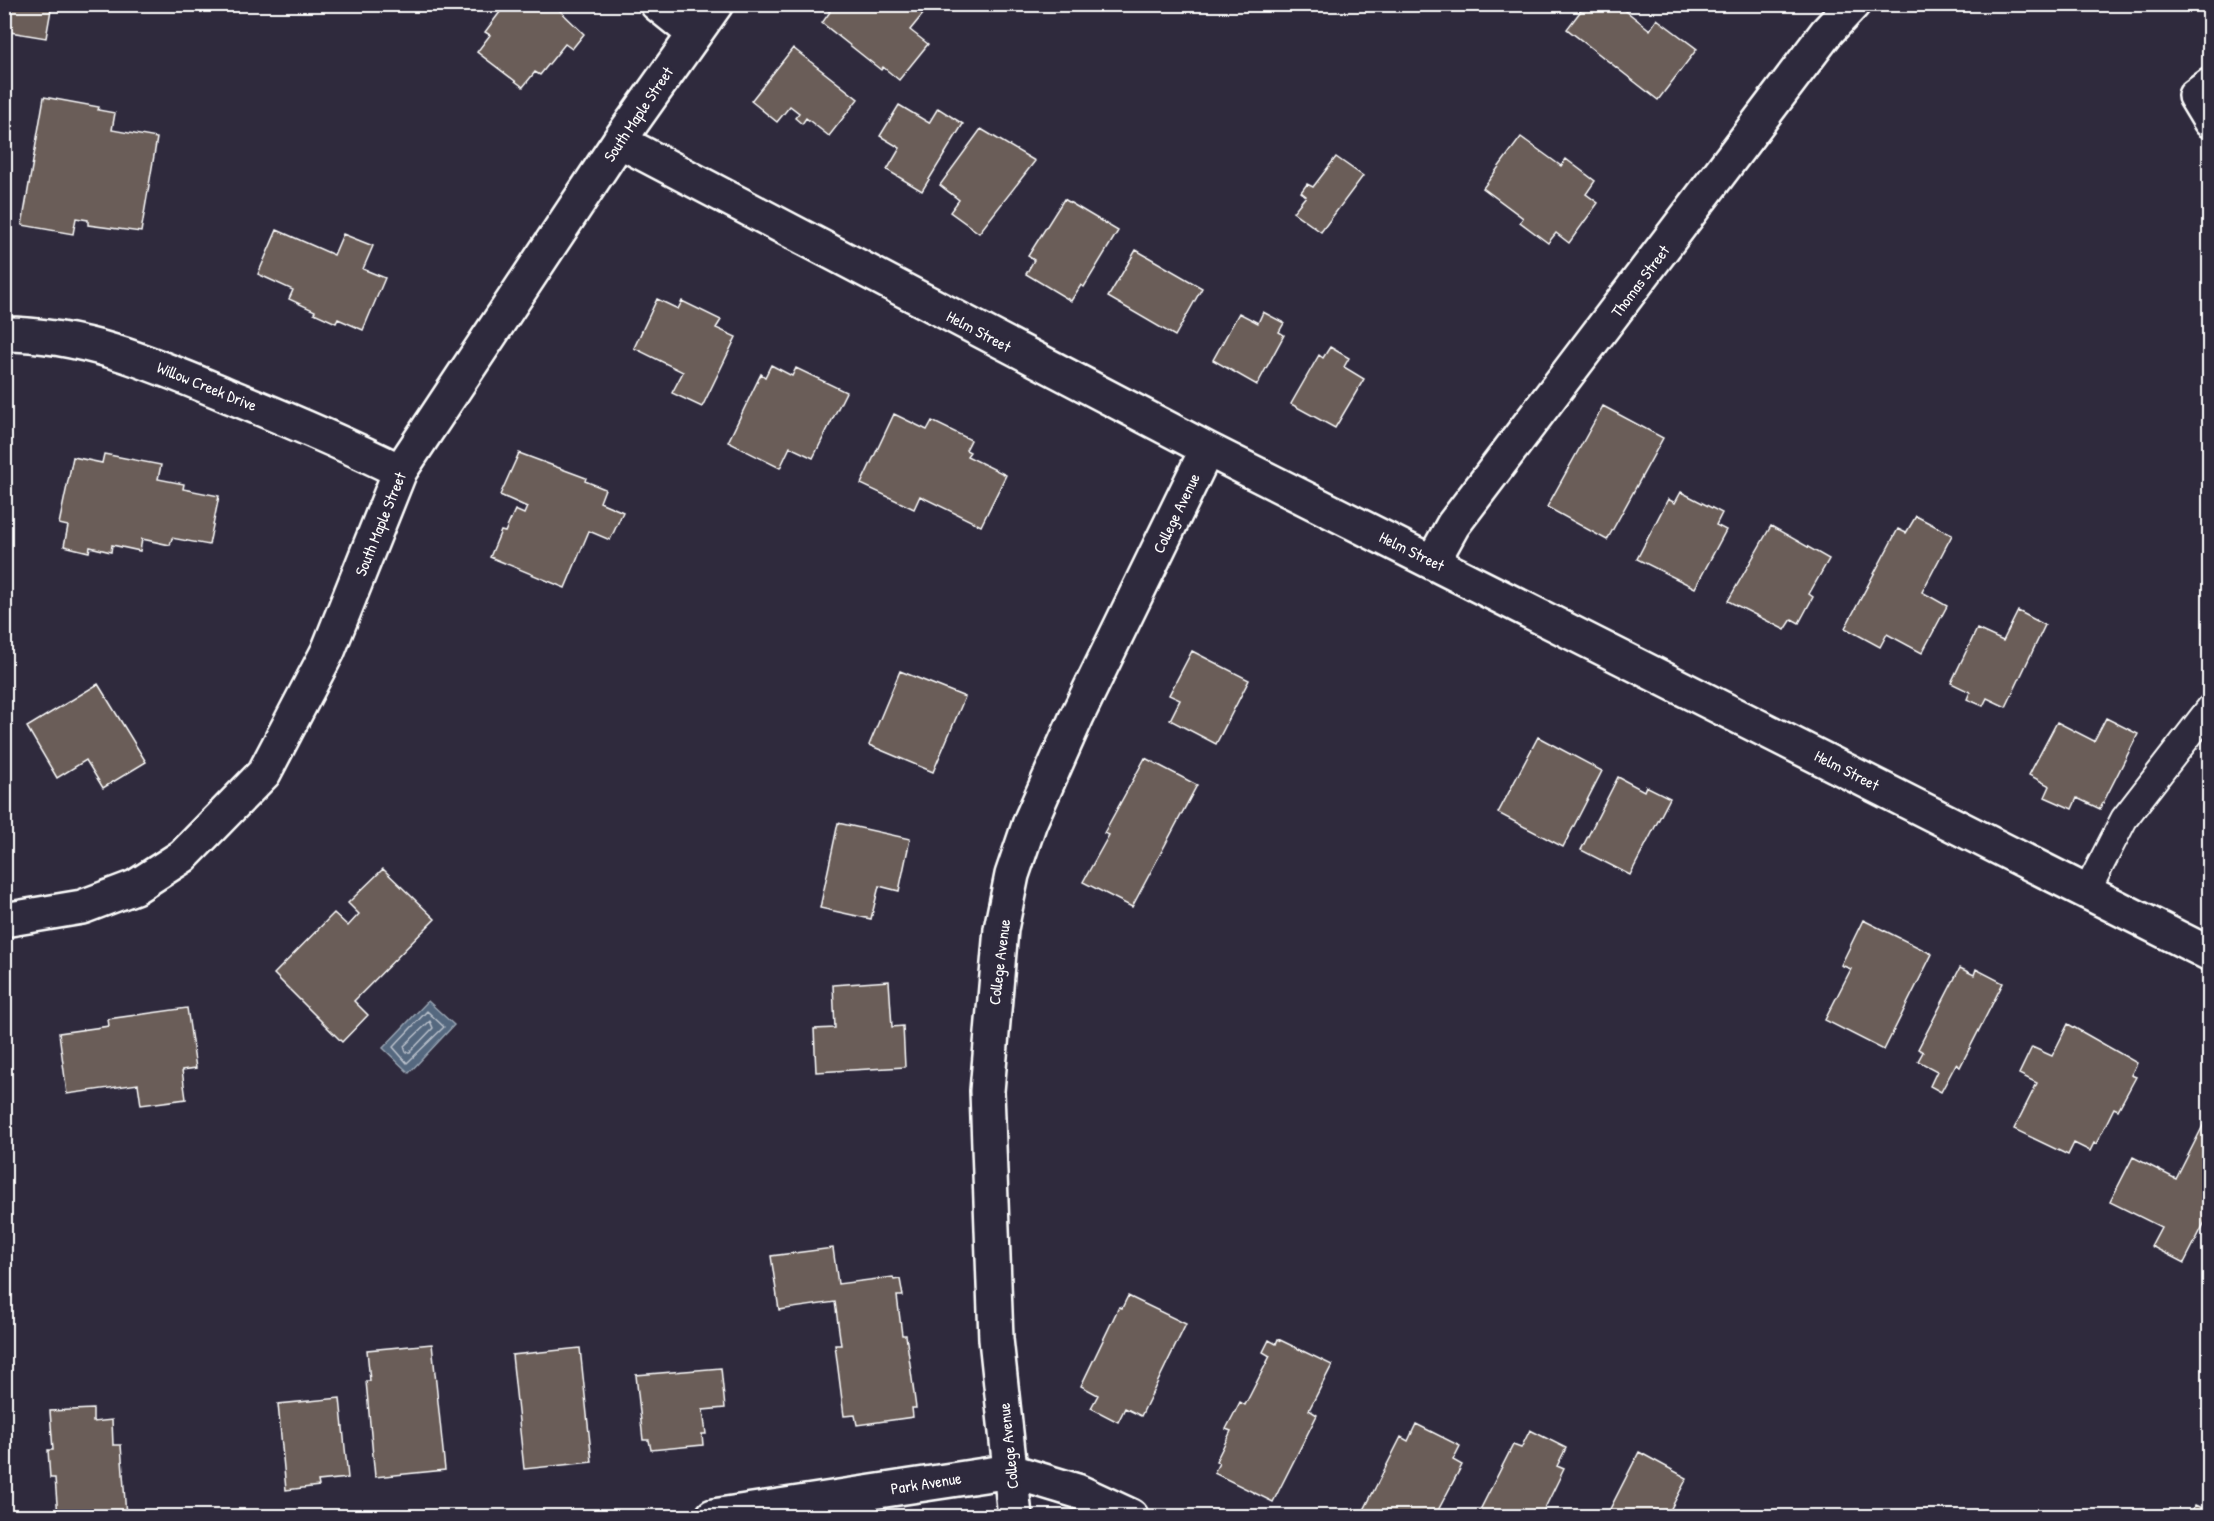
<svg xmlns="http://www.w3.org/2000/svg" width="2214" height="1521" font-family="'Patrick Hand',sans-serif">
	<style>
		.water { fill: #54677f; stroke: #98a4b2; stroke-width: 1.5 }
		.lines { fill: none; stroke-linecap: round; stroke-linejoin: round }
		.shore { stroke: #bbc2cc; stroke-width: 1.5 }
		.building { fill: #6a5d59; stroke: #fff; stroke-width: 1.5 }
		.service-casing { stroke: #fff; stroke-width: 30 }
		.minor-casing { stroke: #fff; stroke-width: 38 }
		.service { stroke: #2f2a3d; stroke-width: 26 }
		.minor { stroke: #2f2a3d; stroke-width: 33 }
		.labels { text-anchor: middle; stroke-width: 6; stroke-linejoin: round; paint-order: stroke }
		.street-label { font-size: 16px; fill: #fff; stroke: #2f2a3d }
	</style>
	<rect width="100%" height="100%" fill="#2f2a3d"/>
	<filter id="ink" filterUnits="userSpaceOnUse"><feTurbulence type="fractalNoise" baseFrequency=".0167" numOctaves="2"/><feDisplacementMap in="SourceGraphic" scale="12" xChannelSelector="R" yChannelSelector="G"/><feConvolveMatrix kernelMatrix="1 2 1 2 8 2 1 2 1" color-interpolation-filters="sRGB"/></filter>
	<g filter="url(#ink)">
		<path class="water" d="M428,1001L454,1025L409,1073L383,1048Z"/>
		<g class="lines">
			<path class="shore" d="M427,1011L444,1027L407,1063L393,1047Z
				M430,1021L433,1028L410,1052H406L404,1046Z"/>
		</g>
		<path class="building" d="M6,4H52L46,38L4,31Z
			M506,4H553L584,34L572,49L565,44L540,75L535,72L523,87L477,52L490,35L485,32Z
			M828,4H911L923,14L910,30L928,44L899,80L883,67L881,70L822,23L830,12L825,8Z
			M1586,4H1617L1650,30L1657,19L1697,49L1658,100L1567,29Z
			M793,48L858,99L829,136L806,118L802,124L795,118L799,113L790,106L777,122L751,101Z
			M44,97L99,107L98,110L115,113L112,130L157,138L141,232L88,225V220L76,218L73,234L22,225Z
			M899,105L929,123L938,108L963,124L922,191L887,170L900,148L880,136Z
			M981,129L1035,161L979,233L950,212L959,200L940,185Z
			M1521,137L1561,166L1566,159L1595,181L1586,194L1598,203L1569,243L1556,233L1548,243L1520,222L1523,218L1483,188Z
			M1336,157L1363,176L1321,232L1293,212L1306,196L1301,192L1307,184L1313,187Z
			M1064,199L1118,231L1084,287L1081,285L1071,301L1026,274L1034,260L1028,256Z
			M277,230L334,255L343,234L373,246L363,269L385,278L363,330L338,319L336,323L314,313L315,311L289,299L293,290L258,274Z
			M1136,250L1202,288L1175,336L1108,297Z
			M657,299L678,309L682,301L721,320L716,328L736,337L702,407L672,393L683,372L634,348Z
			M1263,312L1284,323L1279,332L1284,335L1257,385L1213,360L1239,313L1258,323Z
			M1330,347L1349,358L1344,367L1364,379L1335,428L1291,404L1319,355L1323,358Z
			M771,365L792,376L796,368L846,392L813,458L790,447L780,468L728,442L761,374L765,377Z
			M1603,406L1663,438L1607,540L1547,507Z
			M894,414L927,430L932,421L971,440L966,450L970,452L967,456L1006,475L981,526L920,496L914,509L861,484Z
			M519,453L586,478L585,481L605,489L600,502L623,512L610,540L589,531L565,588L490,557L501,531L505,532L515,510L524,514L527,507L500,495Z
			M104,454L161,465L158,479L184,484L183,489L219,496L209,545L172,538L170,545L142,539L140,551L112,545L111,552L90,547L89,552L64,546L68,526L59,524L73,457L102,463Z
			M1681,492L1722,513L1716,525L1726,530L1695,588L1637,559L1668,499L1675,503Z
			M1916,516L1952,535L1922,592L1947,606L1922,653L1887,634L1880,647L1845,628L1898,529L1906,533Z
			M1771,526L1829,559L1809,594L1813,597L1799,623L1792,619L1785,630L1728,601Z
			M2018,611L2045,625L2006,707L1987,698L1983,706L1967,699L1970,692L1951,683L1977,629L2003,641Z
			M1192,651L1249,680L1216,744L1170,720L1180,700L1169,695Z
			M900,671L965,697L933,772L869,745Z
			M98,684L146,762L103,788L86,760L57,778L27,727Z
			M2106,718L2138,734L2100,809L2077,798L2072,809L2045,797L2050,786L2029,775L2057,722L2094,741Z
			M1538,737L1602,771L1563,847L1498,813Z
			M1145,758L1197,785L1132,907L1083,882L1109,835L1104,833Z
			M1618,777L1644,791L1646,786L1670,798L1630,875L1581,850Z
			M838,823L910,839L899,891L879,886L871,919L820,908Z
			M383,869L435,919L354,1001L368,1015L342,1042L274,974L334,913L348,926L359,914L348,903Z
			M1863,920L1932,954L1884,1050L1825,1020L1851,969L1841,965Z
			M1960,968L1974,975L1976,969L2003,983L1960,1067L1956,1064L1941,1092L1930,1086L1937,1071L1918,1061L1923,1052L1918,1049Z
			M889,981L892,1027L903,1026L905,1067L816,1072L814,1029L835,1028L833,985Z
			M187,1008L196,1068L182,1070L186,1099L141,1105L138,1084L67,1094L59,1033L109,1026L108,1019Z
			M2068,1024L2137,1063L2131,1075L2136,1077L2118,1110L2114,1108L2096,1144L2094,1143L2090,1151L2074,1143L2068,1155L2014,1129L2037,1083L2019,1074L2032,1047L2052,1056Z
			M2210,1112V1222L2206,1220L2184,1263L2151,1246L2161,1227L2110,1202L2133,1157L2176,1179Z
			M833,1248L838,1284L893,1277L894,1280L900,1279L903,1296H897L902,1335H906L916,1408H912L913,1417L857,1425L855,1415L844,1416L835,1345H841L835,1302L779,1310L771,1256Z
			M1128,1296L1186,1324L1141,1416L1125,1408L1118,1422L1091,1408L1098,1395L1081,1386L1119,1307L1122,1308Z
			M1278,1339L1332,1365L1309,1410L1317,1415L1273,1502L1214,1473L1219,1463L1216,1461L1231,1431L1226,1429L1240,1402L1245,1405L1270,1356L1263,1352L1269,1340L1276,1344Z
			M432,1344L445,1470L375,1477L366,1381H370L367,1350Z
			M580,1348L592,1462L524,1469L512,1355Z
			M721,1368L725,1408L703,1410L706,1434H702L703,1445L651,1450L649,1440H643L636,1375Z
			M340,1398L348,1478L318,1481L319,1486L286,1490L278,1404Z
			M93,1409V1422L112,1420L113,1445H121L126,1516H58L55,1478H50L48,1450H53L50,1411Z
			M1416,1424L1460,1446L1453,1460L1462,1465L1435,1516H1361L1401,1437L1408,1441Z
			M1530,1430L1566,1448L1557,1466L1564,1469L1541,1516H1477L1513,1445L1521,1448Z
			M1639,1452L1687,1478L1667,1516H1613L1615,1514L1609,1511Z
			M2195,1505L2210,1512V1516H2189Z"/>
		<g class="lines">
			<defs>
				<path id="service" d="M2087,891L2124,819L2210,708"/>
				<path id="minor" d="M657,4L693,33
					M2210,85L2195,96L2210,121
					M619,141L1207,449L2210,954
					M4,334C86,334 158,366 232,397C289,420 345,444 400,471
					M1433,561L1453,525L1826,33L1853,4
					M4,920L82,907L135,887L183,856L264,773L328,651L400,471L619,141L716,4
					M713,1516L1011,1471L1077,1491L1131,1516
					M1015,1516L996,1339L987,1091L1001,929L1012,875L1030,822L1077,716L1207,449"/>
			</defs>
			<use href="#service" class="service-casing"/>
			<use href="#minor" class="minor-casing"/>
			<use href="#service" class="service"/>
			<use href="#minor" class="minor"/>
		</g>
	</g>
	<g class="labels">
		<g class="street-label">
			<text transform="translate(638 114) rotate(-56)" y="6">South Maple Street</text>
			<text transform="translate(1640 281) rotate(-53)" y="6">Thomas Street</text>
			<text transform="translate(979 331) rotate(28)" y="6">Helm Street</text>
			<text transform="translate(207 386) rotate(22)" y="6">Willow Creek Drive</text>
			<text transform="translate(1176 513) rotate(-64)" y="6">College Avenue</text>
			<text transform="translate(380 524) rotate(-68)" y="6">South Maple Street</text>
			<text transform="translate(1412 551) rotate(26)" y="6">Helm Street</text>
			<text transform="translate(1847 770) rotate(27)" y="6">Helm Street</text>
			<text transform="translate(999 962) rotate(-83)" y="6">College Avenue</text>
			<text transform="translate(1008 1446) rotate(-96)" y="6">College Avenue</text>
			<text transform="translate(926 1483) rotate(-9)" y="6">Park Avenue</text>
		</g>
	</g>
	<rect width="2214" height="1521" fill="none" stroke="#2f2a3d" stroke-width="24"/>
	<rect x="12" y="12" width="2190" height="1497" fill="none" stroke="#fff" stroke-width="2" filter="url(#ink)"/>
</svg>
